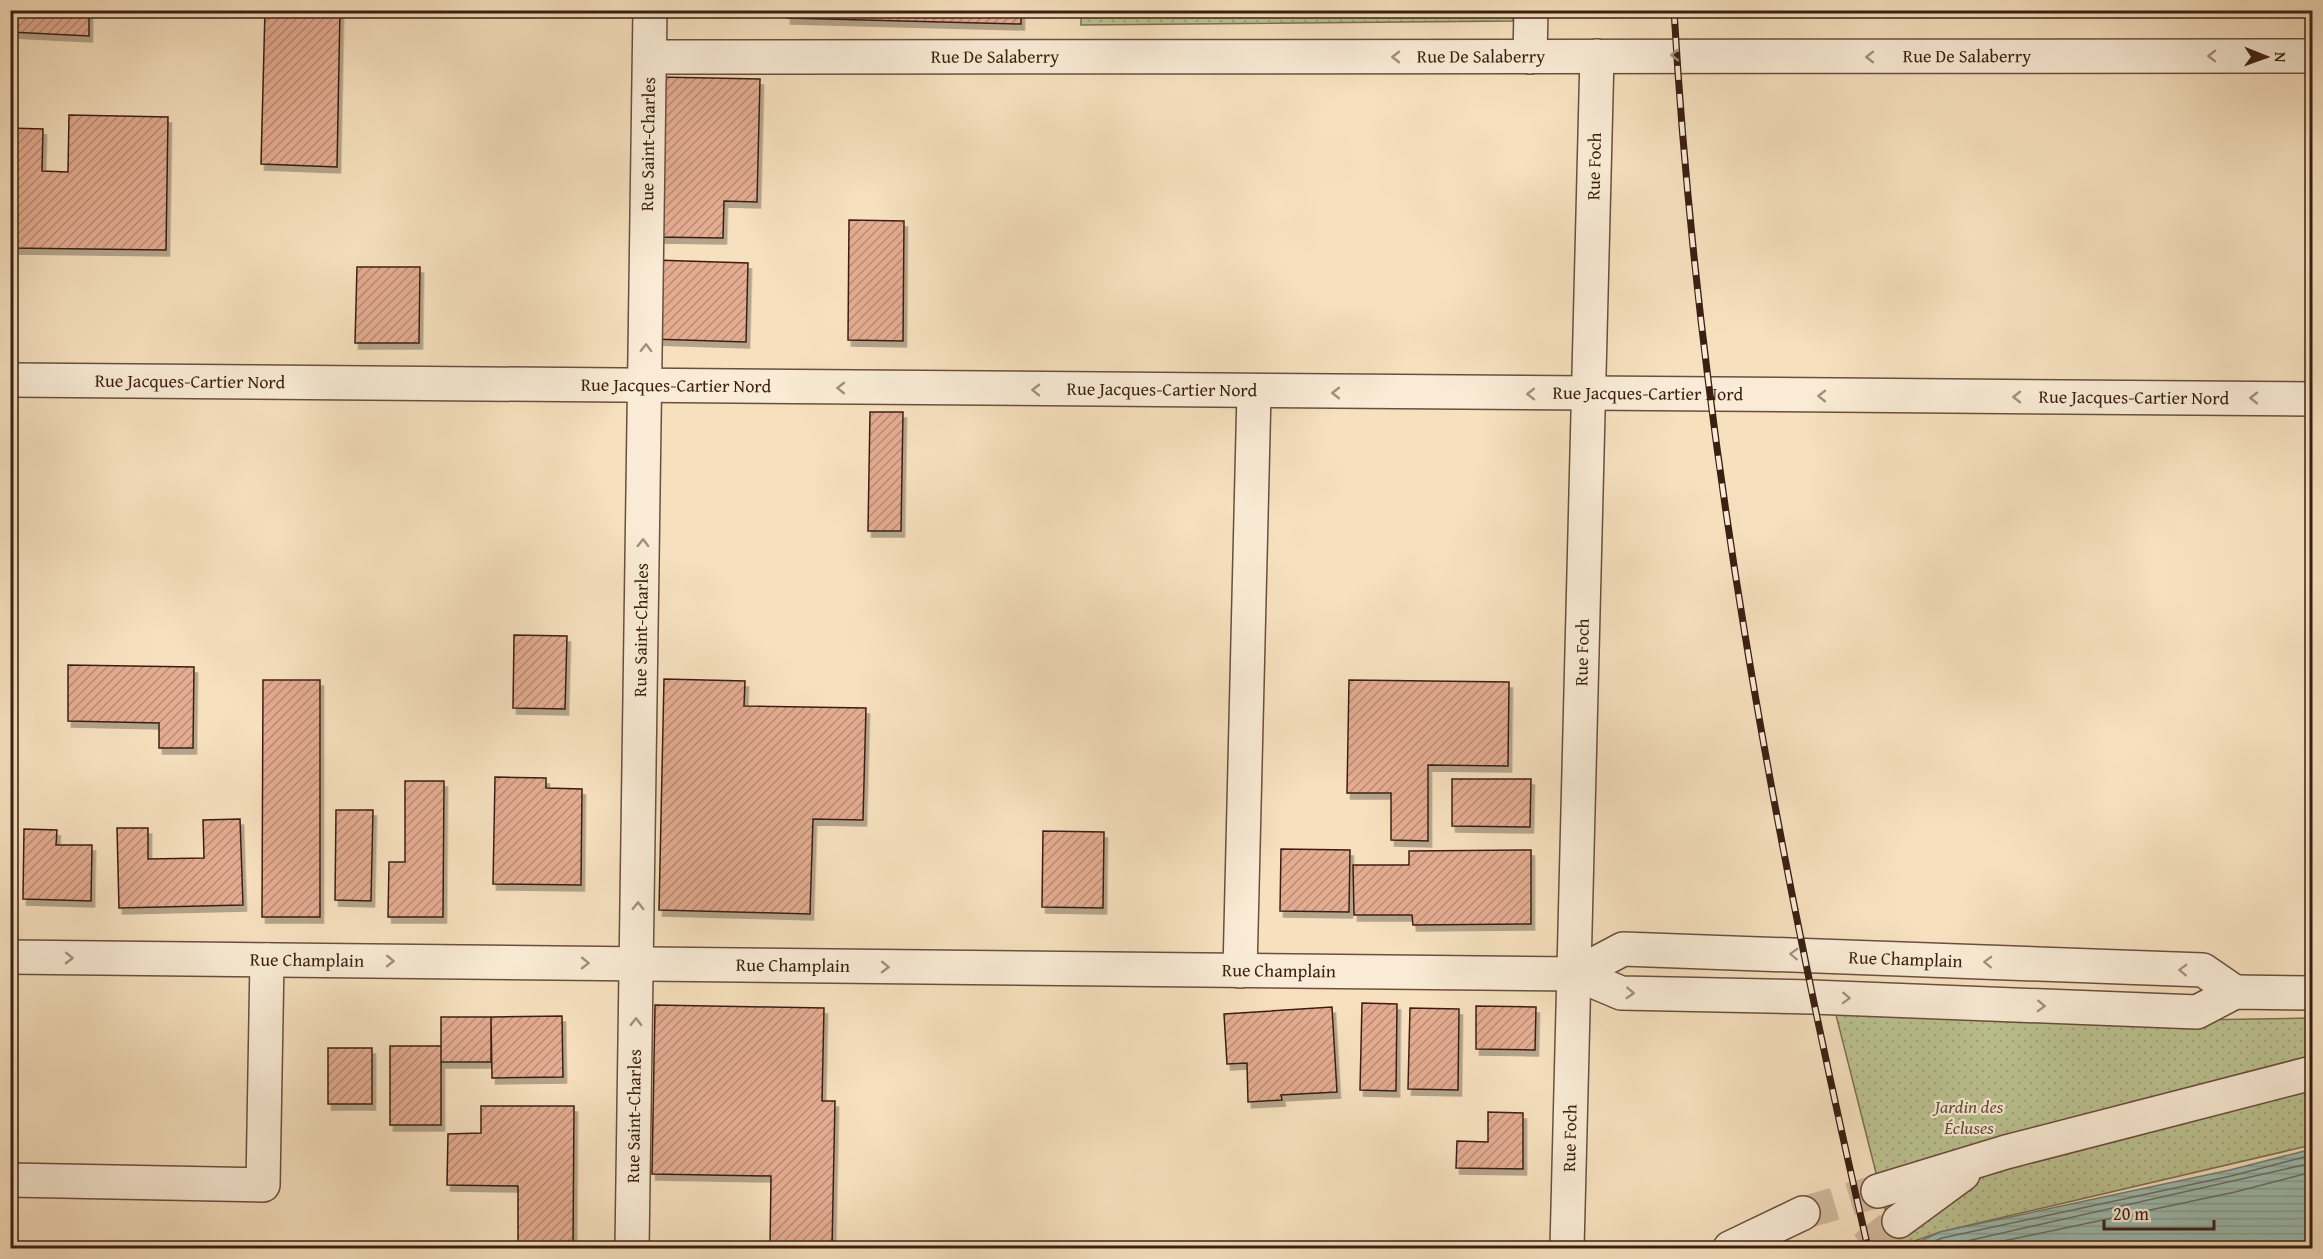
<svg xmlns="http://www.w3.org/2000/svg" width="2323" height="1259" font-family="'Gentium Book Plus',serif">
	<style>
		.park { fill: url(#park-dots); stroke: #7c7052; stroke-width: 1.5 }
		.water { fill: url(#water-rules); stroke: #767e72; stroke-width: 1.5 }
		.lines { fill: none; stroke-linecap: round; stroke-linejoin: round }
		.shore { stroke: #6c6e62; stroke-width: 1.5 }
		.building { fill: url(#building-hatch); stroke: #3b1f13; stroke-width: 1.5; filter: url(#shadow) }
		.minor-tunnel { stroke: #d1b99c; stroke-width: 33; stroke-dasharray: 33 16; stroke-linecap: butt }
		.minor-casing { stroke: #6a4f3e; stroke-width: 36 }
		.minor { stroke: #f9ebd5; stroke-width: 33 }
		.rail-casing { stroke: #3b1f13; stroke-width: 7 }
		.rail { stroke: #f9ebd5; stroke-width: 4.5; stroke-dasharray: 14; stroke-linecap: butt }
		.oneway { stroke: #a48f7e }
		.labels { text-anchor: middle; stroke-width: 4.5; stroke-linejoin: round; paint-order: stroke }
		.street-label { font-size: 18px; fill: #3b1f13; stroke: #f9ebd5 }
		.park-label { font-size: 18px; font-style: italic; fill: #625039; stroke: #f9ebd5 }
	</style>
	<defs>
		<pattern id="park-dots" width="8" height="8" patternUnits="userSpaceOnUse" patternTransform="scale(1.5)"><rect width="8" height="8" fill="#bcc291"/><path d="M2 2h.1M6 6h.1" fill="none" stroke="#a2a67c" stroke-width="1.8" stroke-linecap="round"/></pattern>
		<pattern id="water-rules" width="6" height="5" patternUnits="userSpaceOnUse" patternTransform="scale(1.5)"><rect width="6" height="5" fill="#9dbdb2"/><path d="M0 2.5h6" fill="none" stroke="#88a298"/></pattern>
		<pattern id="building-hatch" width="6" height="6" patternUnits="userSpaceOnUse" patternTransform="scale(1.5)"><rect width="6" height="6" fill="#e4ac91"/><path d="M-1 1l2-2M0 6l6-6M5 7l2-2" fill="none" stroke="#ba8b75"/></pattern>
		<filter id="shadow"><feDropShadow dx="3.5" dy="6" stdDeviation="0" flood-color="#0004"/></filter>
	</defs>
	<rect width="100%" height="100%" fill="#f6e0be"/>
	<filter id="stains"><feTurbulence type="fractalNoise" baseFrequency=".00333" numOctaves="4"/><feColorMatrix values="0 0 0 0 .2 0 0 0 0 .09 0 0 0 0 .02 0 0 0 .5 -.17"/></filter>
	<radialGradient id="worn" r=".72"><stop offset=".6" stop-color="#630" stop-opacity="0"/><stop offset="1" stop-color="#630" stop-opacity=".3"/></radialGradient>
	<path class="park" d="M1081,10H1513V21L1081,25Z
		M1834,1007L2193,1020L2312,1018V1145L1940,1232L1895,1248Z"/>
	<path class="water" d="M2312,1149V1248H1906L1940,1232L2230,1170Z"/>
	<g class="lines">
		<path class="shore" d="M1919,1248L1942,1238L2231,1176L2312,1155
			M1936,1248L2312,1163
			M1970,1248L2235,1192L2312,1172"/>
	</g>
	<path class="building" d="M10,10H89V36L10,32Z
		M265,10H340L337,167L261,164Z
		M787,10H1021V24L787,18Z
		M658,77L760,79L757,202L724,201L723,238L655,237Z
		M69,115L168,117L166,250L10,248V128L43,129L42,171L68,172Z
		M849,220L904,221L903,341L848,340Z
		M654,260L748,263L746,342L651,339Z
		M357,267H420L419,343H355Z
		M870,412H903L901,531H868Z
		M514,635L567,636L565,709L513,708Z
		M68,665L194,667L193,748H159V723L68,721Z
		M664,679L745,681L744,706L866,708L863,820L813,819L810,914L659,910Z
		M263,680H320V917H262Z
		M1349,680L1509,682L1508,766L1428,765V841L1391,840V793H1347Z
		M495,777L546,778V788L582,789L581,885L493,884Z
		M1452,779H1531L1530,827L1452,826Z
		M405,781H444L443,917H388L389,862H405Z
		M336,810H373L371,901L335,900Z
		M240,819L243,905L119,908L117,828H148V859L204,858L203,820Z
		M24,829L57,830L56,845H92L91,901L23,899Z
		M1043,831L1104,832L1103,908L1042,907Z
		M1281,849L1350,850L1349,912L1280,911Z
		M1531,850V924L1413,925L1412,915H1354L1353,865H1409V851Z
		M1362,1003L1397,1004L1396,1091L1360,1090Z
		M655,1005L824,1008L822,1101H835L832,1248H770L771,1176L652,1174Z
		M1476,1006L1536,1007L1535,1050L1476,1049Z
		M1332,1007L1337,1092L1281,1095L1282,1100L1248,1102L1247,1063L1227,1064L1224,1014Z
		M1410,1008L1459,1009L1458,1090L1408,1089Z
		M562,1016L563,1077L492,1078L491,1017Z
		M441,1017H491V1062H441Z
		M390,1046H441V1125H390Z
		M328,1048H372V1104H328Z
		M481,1106H574L573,1248H518V1186L447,1185L448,1134L481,1133Z
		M1488,1112L1523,1113V1169L1456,1168L1457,1141L1488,1142Z
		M357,1244L408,1245V1248H357Z"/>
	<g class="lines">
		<path class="minor-tunnel" d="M1803,1213L1878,1191
			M1864,1248L1899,1221"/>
		<defs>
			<g id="minor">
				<path id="s1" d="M650,57L2312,56"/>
				<path d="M1530,57L1531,10"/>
				<path id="s2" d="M10,380L2312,399"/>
				<path id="s3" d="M10,957L1576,974L1621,993L1812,997L2197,1012L2235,992L2312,993"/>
				<path d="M1240,971L1254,392"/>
				<path id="s4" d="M1576,974L1623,949L2203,970L2235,992"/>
				<path d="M10,1180L263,1185L267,960"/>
				<path d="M1878,1191L2006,1152L2312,1073"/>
				<path d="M1899,1221L1963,1174"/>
				<path id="s5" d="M632,1248L650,10"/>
				<path id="s6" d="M1567,1248L1597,56"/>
				<path d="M1730,1248L1803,1213"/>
			</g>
		</defs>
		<use href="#minor" class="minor-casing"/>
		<use href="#minor" class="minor"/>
		<defs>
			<path id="rail" d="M1674,10C1698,428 1774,841 1868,1248"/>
		</defs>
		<use href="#rail" class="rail-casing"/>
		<use href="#rail" class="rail"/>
	</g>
	<defs><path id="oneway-chevron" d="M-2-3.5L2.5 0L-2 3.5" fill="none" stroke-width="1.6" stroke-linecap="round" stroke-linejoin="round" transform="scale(1.5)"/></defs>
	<g class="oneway">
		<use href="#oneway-chevron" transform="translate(1675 55) rotate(180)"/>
		<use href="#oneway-chevron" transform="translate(2212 56) rotate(180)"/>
		<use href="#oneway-chevron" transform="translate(1396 57) rotate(180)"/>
		<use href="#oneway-chevron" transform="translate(1870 57) rotate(180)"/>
		<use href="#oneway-chevron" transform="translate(646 348) rotate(-89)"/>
		<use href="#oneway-chevron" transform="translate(841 388) rotate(-179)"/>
		<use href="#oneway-chevron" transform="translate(1036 390) rotate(-179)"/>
		<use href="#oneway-chevron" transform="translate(1336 393) rotate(-180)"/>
		<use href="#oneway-chevron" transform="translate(1531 394) rotate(-180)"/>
		<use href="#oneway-chevron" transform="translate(1822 396) rotate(-179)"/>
		<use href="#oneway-chevron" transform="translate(2017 397) rotate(-180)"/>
		<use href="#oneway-chevron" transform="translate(2254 398) rotate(-180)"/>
		<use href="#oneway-chevron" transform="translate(643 543) rotate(-89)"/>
		<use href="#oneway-chevron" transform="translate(638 906) rotate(-89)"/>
		<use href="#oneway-chevron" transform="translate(1794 954) rotate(-178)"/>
		<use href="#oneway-chevron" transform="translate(69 958) rotate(1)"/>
		<use href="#oneway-chevron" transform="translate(390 961) rotate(1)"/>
		<use href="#oneway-chevron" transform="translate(1988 962) rotate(-178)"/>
		<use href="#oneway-chevron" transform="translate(585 963) rotate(1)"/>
		<use href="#oneway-chevron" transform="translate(885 967) rotate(1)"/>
		<use href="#oneway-chevron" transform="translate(2183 970) rotate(-178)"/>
		<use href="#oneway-chevron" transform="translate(1630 993) rotate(3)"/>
		<use href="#oneway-chevron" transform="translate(1846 998) rotate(2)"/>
		<use href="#oneway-chevron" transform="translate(2041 1006) rotate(2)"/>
		<use href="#oneway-chevron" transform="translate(636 1022) rotate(-89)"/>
	</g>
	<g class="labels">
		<g class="street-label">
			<text dy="6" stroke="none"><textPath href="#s1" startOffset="345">Rue De Salaberry</textPath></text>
			<text dy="6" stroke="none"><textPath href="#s1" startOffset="831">Rue De Salaberry</textPath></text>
			<text dy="6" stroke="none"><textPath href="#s1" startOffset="1317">Rue De Salaberry</textPath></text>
			<text dy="6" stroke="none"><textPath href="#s5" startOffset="1104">Rue Saint-Charles</textPath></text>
			<text dy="6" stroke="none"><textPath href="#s6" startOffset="1082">Rue Foch</textPath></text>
			<text dy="6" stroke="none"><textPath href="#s2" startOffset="180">Rue Jacques-Cartier Nord</textPath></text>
			<text dy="6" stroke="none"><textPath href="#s2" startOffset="666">Rue Jacques-Cartier Nord</textPath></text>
			<text dy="6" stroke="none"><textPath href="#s2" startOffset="1152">Rue Jacques-Cartier Nord</textPath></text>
			<text dy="6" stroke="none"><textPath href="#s2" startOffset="1638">Rue Jacques-Cartier Nord</textPath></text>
			<text dy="6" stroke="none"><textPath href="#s2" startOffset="2124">Rue Jacques-Cartier Nord</textPath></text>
			<text dy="6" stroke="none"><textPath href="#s5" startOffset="618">Rue Saint-Charles</textPath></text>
			<text dy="6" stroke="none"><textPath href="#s6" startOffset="596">Rue Foch</textPath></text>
			<text dy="6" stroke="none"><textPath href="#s4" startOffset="336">Rue Champlain</textPath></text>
			<text dy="6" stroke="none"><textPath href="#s3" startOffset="297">Rue Champlain</textPath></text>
			<text dy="6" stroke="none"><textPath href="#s3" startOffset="783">Rue Champlain</textPath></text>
			<text dy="6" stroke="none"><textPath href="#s3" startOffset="1269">Rue Champlain</textPath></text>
			<text dy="6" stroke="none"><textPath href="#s5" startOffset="132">Rue Saint-Charles</textPath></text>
			<text dy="6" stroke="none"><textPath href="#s6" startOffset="110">Rue Foch</textPath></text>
		</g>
		<g class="park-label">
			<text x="1969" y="1113">Jardin des<tspan x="1969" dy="21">Écluses</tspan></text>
		</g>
	</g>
	<rect width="2323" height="1259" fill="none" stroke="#f6e0be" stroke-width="36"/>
	<rect x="12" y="12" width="2299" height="1235" fill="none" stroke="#3b1f13" stroke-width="3"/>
	<rect x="18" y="18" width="2287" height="1223" fill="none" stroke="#3b1f13" stroke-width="1.5"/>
	<g transform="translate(2266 57) rotate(91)" stroke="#f9ebd5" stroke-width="4.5" paint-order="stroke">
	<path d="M0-4.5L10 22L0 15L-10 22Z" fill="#3b1f13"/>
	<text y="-9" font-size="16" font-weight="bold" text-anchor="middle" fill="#3b1f13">N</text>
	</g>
	<path d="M2104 1220v9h110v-9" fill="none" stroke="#3b1f13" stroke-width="3"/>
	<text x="2113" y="1220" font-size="18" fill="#3b1f13" stroke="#f9ebd5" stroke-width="4.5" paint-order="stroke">20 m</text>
	<rect width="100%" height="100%" filter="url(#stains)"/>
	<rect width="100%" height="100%" fill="url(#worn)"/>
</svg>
